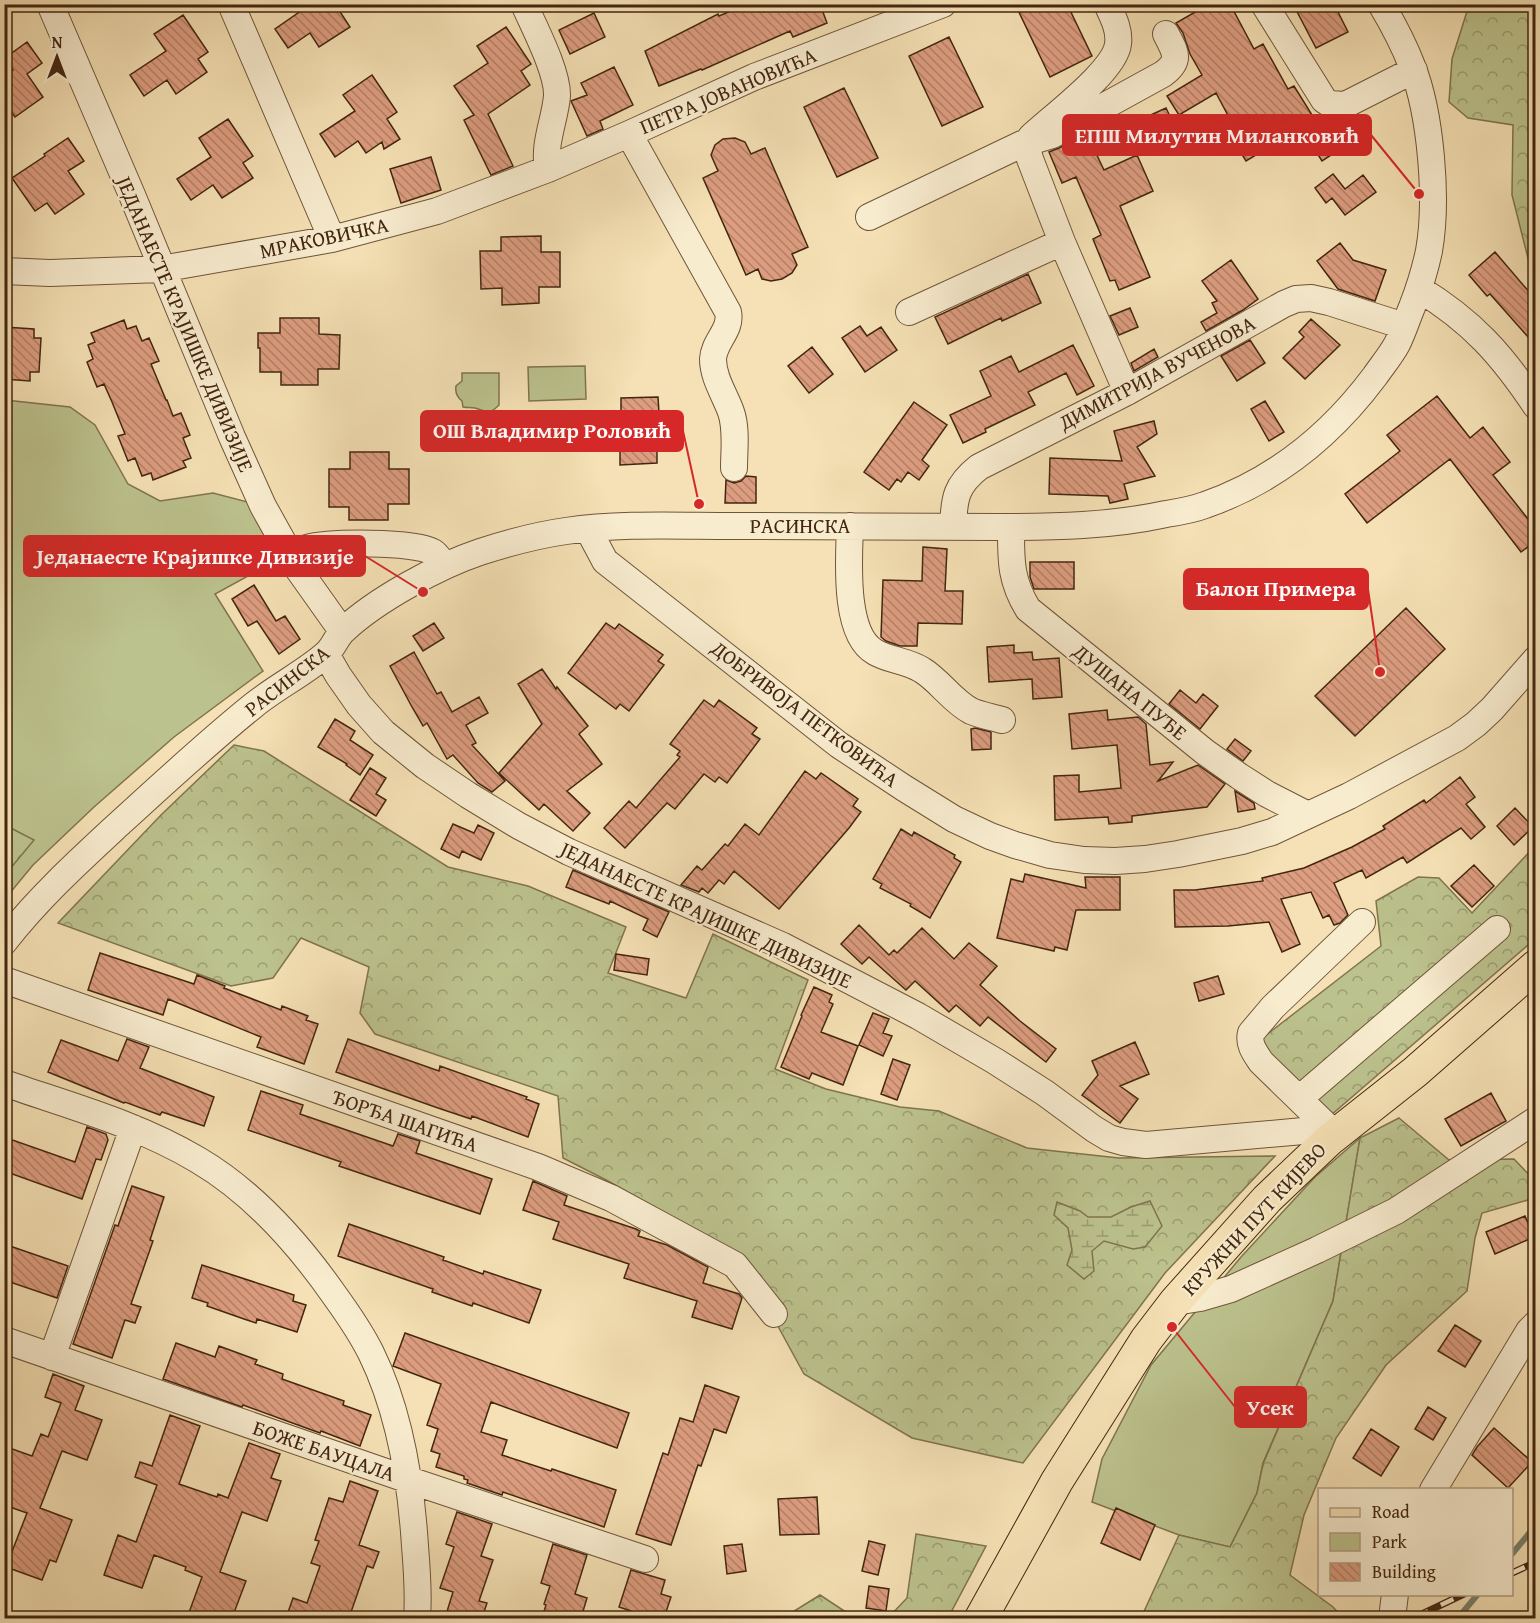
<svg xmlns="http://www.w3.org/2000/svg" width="1540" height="1623" font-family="'Gentium Book Plus',serif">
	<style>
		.green { fill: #bcc28d; stroke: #80744e; stroke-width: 1.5 }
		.forest { fill: url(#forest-crowns); stroke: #80744e; stroke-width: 1.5 }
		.wetland { fill: url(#wetland-marsh); stroke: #80744e; stroke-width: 1.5 }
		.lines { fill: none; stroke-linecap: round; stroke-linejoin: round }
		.stream { stroke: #79816b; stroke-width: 6 }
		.building { fill: url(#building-back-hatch); stroke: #432610; stroke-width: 1.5 }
		.minor-casing { stroke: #705539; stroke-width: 28 }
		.major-casing { stroke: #432610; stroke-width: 34 }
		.minor { stroke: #f8eccf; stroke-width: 26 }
		.major { stroke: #f5e1b5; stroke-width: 32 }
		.rail-casing { stroke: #432610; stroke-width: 7 }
		.rail { stroke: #f8eccf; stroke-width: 4.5; stroke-dasharray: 14; stroke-linecap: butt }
		.labels { text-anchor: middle; stroke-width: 4.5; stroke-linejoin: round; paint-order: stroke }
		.street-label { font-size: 21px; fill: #432610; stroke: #f8eccf }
		.leader { fill: none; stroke: #d62828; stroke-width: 2 }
		.callout-dot { fill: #d62828; stroke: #f8eccf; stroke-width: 2 }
		.callout { fill: #d62828; stroke: #d62828; stroke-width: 2 }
		.callout-label { font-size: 22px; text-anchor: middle; font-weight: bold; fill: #fff }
	</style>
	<defs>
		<pattern id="forest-crowns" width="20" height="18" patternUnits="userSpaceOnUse" patternTransform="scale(1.5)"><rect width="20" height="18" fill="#bcc28d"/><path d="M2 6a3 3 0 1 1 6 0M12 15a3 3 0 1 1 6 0" fill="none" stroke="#9a9d72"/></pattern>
		<pattern id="wetland-marsh" width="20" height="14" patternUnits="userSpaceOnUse" patternTransform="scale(1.5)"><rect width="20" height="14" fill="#bcc28d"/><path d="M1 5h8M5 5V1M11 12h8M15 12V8" fill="none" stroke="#9a9d72"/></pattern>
		<pattern id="building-back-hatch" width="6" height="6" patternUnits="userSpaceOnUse" patternTransform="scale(1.5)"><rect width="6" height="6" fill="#dd9d80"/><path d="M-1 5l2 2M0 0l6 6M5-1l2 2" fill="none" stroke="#b58067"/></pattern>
	</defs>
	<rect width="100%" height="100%" fill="#f5e1b5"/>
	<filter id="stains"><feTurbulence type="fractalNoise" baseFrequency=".00333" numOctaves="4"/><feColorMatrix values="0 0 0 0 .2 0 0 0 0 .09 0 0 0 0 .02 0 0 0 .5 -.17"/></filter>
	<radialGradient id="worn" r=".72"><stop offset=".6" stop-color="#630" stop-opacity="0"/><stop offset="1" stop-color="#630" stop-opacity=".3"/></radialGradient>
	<path class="green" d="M585,366L586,399L529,401L528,367Z
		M462,373H499V405C488,416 487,411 475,408C471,407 467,408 463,407L462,401C457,397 455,392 456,386L462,381Z
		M5,400L70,407L95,425L128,484L160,501L213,493L263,506L283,557L215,594L263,671L174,737L94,807L33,865L5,899Z
		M1360,1138L1333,1301L1263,1463L1257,1493L1230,1547L1179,1535L1092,1502L1102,1459L1151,1365L1241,1257L1315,1177Z"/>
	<path class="forest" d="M1469,5H1535V278L1532,274L1512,195L1513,125L1468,118L1449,102L1452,59Z
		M234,745L264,751L448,867L528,886L626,927L608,973L686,998L713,934L808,980L775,1069L826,1089L900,1107L939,1111L1027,1148L1119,1158L1275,1156L1165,1273L1023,1463L912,1438L804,1374L738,1253L608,1181L563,1158L558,1096L375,1034L360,1013L369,967L301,938L273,978L231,986L58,923L161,815Z
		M5,825L34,840L5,875Z
		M1535,846V939L1330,1116L1256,1043L1381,946L1376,901L1418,877L1439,878L1472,913Z
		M1399,1118L1449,1160L1514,1159L1535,1181V1198L1482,1213L1475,1238L1467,1291L1386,1365L1336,1438L1304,1515L1290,1575L1333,1607L1343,1618H1141L1179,1535L1230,1547L1257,1493L1263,1464L1333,1301L1360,1138Z
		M916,1534L986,1546L948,1618H888L907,1598Z
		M820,1595L855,1618H783Z"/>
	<path class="wetland" d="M1150,1201L1162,1226L1145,1247L1133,1249L1104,1241L1092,1251L1094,1271L1084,1279L1067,1265L1072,1250L1068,1228L1054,1215L1057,1202L1080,1211L1088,1217H1111L1131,1207Z"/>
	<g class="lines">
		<path class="stream" d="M1512,1554L1536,1525
			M1456,1618L1463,1612L1478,1594"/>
	</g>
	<path class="building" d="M311,4H335L350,27L319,47L310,33L288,48L275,29Z
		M747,4H760L763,12L781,4H820L827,23L793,37L790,31L702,70L701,69L659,86L645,51L718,14L719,16Z
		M1015,4H1067L1092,56L1050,77Z
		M1209,4H1230L1254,49L1263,44L1288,89L1294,86L1320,128L1329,122L1345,146L1322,161L1301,128L1246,161L1225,127L1232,123L1216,93L1179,115L1167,96L1202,75L1190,54L1183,33L1176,23Z
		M1293,4H1334L1348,32L1316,48Z
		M594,13L605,37L570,54L559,30Z
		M183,15L208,52L198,59L207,72L176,94L167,80L144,96L130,75L166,51L154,34Z
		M506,27L531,64L521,71L530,85L488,114L513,166L491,175L464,120L474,115L454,86L488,63L477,46Z
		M949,37L983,107L942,126L909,56Z
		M27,42L42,63L27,74L43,97L15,117L4,102V76L13,70L5,58Z
		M614,67L633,105L600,121L603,129L587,136L571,101L587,95L581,83Z
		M372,75L397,112L387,119L400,139L384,149L382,142L366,153L358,141L335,157L320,134L355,111L343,95Z
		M844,88L878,158L837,177L804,107Z
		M1166,108L1177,131L1130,152L1120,129Z
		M228,119L253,156L243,163L253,178L222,198L213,185L191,200L177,179L211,157L199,138Z
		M68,138L84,161L68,171L84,194L55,214L47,203L35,211L12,178L45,156L44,154Z
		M735,138L745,142L751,154L765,148L808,247L792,254L797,265L792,273L782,279L771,281L762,279L758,269L746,275L703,178L718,171L711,155L715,145L723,139Z
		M1076,139L1081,150L1092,145L1104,170L1137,155L1153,191L1120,206L1150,277L1119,290L1115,280L1110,281L1093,239L1101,235L1076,177L1062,183L1049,152L1059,148Z
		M431,157L441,190L401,203L390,169Z
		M1333,174L1345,189L1363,175L1376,192L1345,215L1332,198L1326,203L1315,188Z
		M541,236V252H560V287H539V303L502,305V288L481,289L480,251H501V237Z
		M1340,243L1353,260L1386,270L1375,301L1338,289L1317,261Z
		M1495,252L1536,300V346L1490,294L1487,296L1469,275Z
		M1231,260L1258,299L1243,310L1206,331L1201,322L1217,313L1212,303L1217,301L1202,281Z
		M1028,274L1041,303L1002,321L1001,318L948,344L935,317Z
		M1130,308L1138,327L1119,335L1110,316Z
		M280,318H319V334L340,335L339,369H318V385H281V372H260V348H258V333H280Z
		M1311,319L1340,345L1305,379L1283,358L1304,337L1299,332Z
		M124,320L127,329L136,326L142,341L149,338L159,361L151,364L166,400H167L173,416L181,413L190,435L183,438L191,458L183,461L186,467L153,480L151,473L142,476L135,458L128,461L118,436L125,434L112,402L104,384L97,387L87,362L93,359L88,345L95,342L91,333Z
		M860,326L867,336L881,327L897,350L865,372L842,338Z
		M4,327L34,329V338H41L39,372H30V381L4,379Z
		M1250,340L1265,363L1237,381L1221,356Z
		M1073,345L1094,386L1077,395L1066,373L1028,392L1035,405L985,429L986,432L963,443L950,415L991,396L980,371L1011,356L1019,372Z
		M812,347L833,374L809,393L788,366Z
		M1154,349L1158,357L1134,371L1131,363Z
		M1437,396L1470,438L1483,427L1510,462L1493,475L1536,529V541L1521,552L1450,459L1367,523L1345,494L1400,451L1387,435Z
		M658,397L659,413H678L679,448H657V463L620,465V450H600L599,413L621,412V398Z
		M1265,401L1284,432L1269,441L1251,409Z
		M914,402L947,425L922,460L929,466L919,480L908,472L901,482L897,479L889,490L864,472Z
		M1154,421L1157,434L1137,447L1155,476L1124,484L1128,499L1110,503L1108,496L1049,494L1050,458L1122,461L1114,431Z
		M350,452H389V469H409V504H388V520H349V507H329V469H350Z
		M746,476L756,477V503H725L726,480L734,483L741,481Z
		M923,547L947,549L945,591H963L962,624L918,623L917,646H900L886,641L881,637L883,580L922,581Z
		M1030,562H1074V589H1034L1030,577Z
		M254,585L276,621L285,616L300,639L279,654L257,621L248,626L232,599Z
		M1406,608L1445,649L1355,736L1315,696Z
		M434,623L444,638L423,651L413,636Z
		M606,623L615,629L619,624L663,655L658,661L664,665L629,711L620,704L616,709L568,673Z
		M1014,645V653L1032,652L1033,660L1059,658L1062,697L1033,699L1032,679L989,682L987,647Z
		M414,652L437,694L441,692L452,712L479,697L488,713L466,725L476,743L472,745L505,781L492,792L478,783L453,755L447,759L427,723L423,726L412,707L390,666Z
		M542,669L556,689L557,687L588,726L579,734L602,764L567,791L590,813L573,831L544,804L539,810L499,773L542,724L518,684Z
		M1180,690L1196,703L1203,694L1218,706L1200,729L1169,704Z
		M704,700L714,707L719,700L757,728L752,734L760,739L727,783L719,777L715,782L704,774L675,809L667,803L625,848L604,828L629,801L636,808L680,757L677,755L680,751L670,744Z
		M1107,710L1108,720L1138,717L1146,724L1150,765L1173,762L1158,781L1198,765L1225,784L1207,807L1132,816V822L1109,824L1108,817L1055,820L1054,776L1079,775V792L1121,788L1117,745L1072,749L1069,714Z
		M335,719L355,731L350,740L373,755L360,775L346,765L347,764L318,747Z
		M975,728L991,732V749L972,750L971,729Z
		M1235,739L1251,751L1243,761L1227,749Z
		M370,768L386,778L376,794L386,800L376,816L350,800Z
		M805,771L816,779L821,773L858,799L853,806L861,812L849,828L779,909L734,871L724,884L719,880L708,893L702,888L699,892L681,885L697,866L702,870L725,844L728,846L745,824L759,835Z
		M1460,777L1475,797L1466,804L1485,827L1471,839L1461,828L1407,863L1403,857L1366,878L1362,870L1334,883L1348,915L1340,923L1334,925L1329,915L1323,918L1311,892L1281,899L1300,944L1282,952L1269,922L1228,926L1175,927L1174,890H1195L1263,881L1262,878L1304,868L1352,847L1385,829L1383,826L1424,800L1426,803Z
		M1235,791L1254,803L1255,809L1238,812Z
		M1515,808L1533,827L1514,845L1497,826Z
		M453,824L474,833L478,825L494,833L481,860L462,851L459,858L441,849Z
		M901,829L912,836L914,832L955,855L954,858L961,862L930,918L910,906L911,904L880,888L882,884L873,879Z
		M1474,865L1494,886L1472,907L1451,886Z
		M573,870L669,912L657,937L643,930L648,919L610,901L609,904L566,887Z
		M1025,874L1086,888L1085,877H1120V910H1076L1067,950L1055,947L1054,951L997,938L1011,879L1023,882Z
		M859,925L889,955L894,950L897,953L922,928L954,959L969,943L997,966L980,985L1020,1021L1056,1049L1046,1062L988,1017L980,1026L956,1005L949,1012L915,981L906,990L869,957L862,964L841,944Z
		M100,953L194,984L197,975L225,986L224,988L281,1010L282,1006L308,1016L306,1020L318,1024L304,1064L257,1047L261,1037L168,999L163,1015L88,990Z
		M616,954L649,959L647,975L614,970Z
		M1218,976L1224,994L1199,1001L1194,983Z
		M814,987L832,995L829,1002L833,1004L821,1032L858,1046L843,1085L812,1073L809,1079L781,1067L802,1016L801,1015Z
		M873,1013L889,1019L883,1033L892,1036L883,1056L859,1045Z
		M127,1039L149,1047L140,1068L214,1097L204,1126L162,1112L160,1115L125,1102L124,1103L48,1072L61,1040L118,1061Z
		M348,1039L439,1071L440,1066L527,1097L526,1099L539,1104L528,1137L472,1116L471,1119L438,1108L336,1072Z
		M1135,1042L1149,1074L1120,1086L1138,1099L1120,1123L1082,1095L1098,1075L1092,1061Z
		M893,1059L910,1065L897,1100L881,1094Z
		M261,1091L303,1105L300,1114L393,1146L398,1134L420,1141L416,1153L492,1179L480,1214L339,1166L341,1162L248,1130Z
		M1491,1093L1506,1121L1461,1146L1445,1119Z
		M87,1127L106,1134L108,1140L101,1160L96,1159L82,1199L4,1171V1137L75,1162Z
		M533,1181L567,1196L564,1205L636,1229L640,1231L638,1236L667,1245L708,1267L703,1283L739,1294L742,1298L732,1329L692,1317L697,1301L624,1278L629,1264L553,1239L559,1222L523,1210Z
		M132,1186L164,1197L150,1240L153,1241L131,1304L141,1307L135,1323L125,1320L112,1358L73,1344L115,1225L118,1226Z
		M1525,1216L1534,1237L1495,1254L1486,1232Z
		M349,1224L444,1257L443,1260L483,1274L484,1271L541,1290L529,1323L473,1303L472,1306L432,1292L433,1289L338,1256Z
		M4,1244L68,1266L57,1298L4,1280Z
		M202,1265L294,1295L293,1301L306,1305L297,1332L257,1319L256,1323L244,1319L207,1306L208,1303L192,1298Z
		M1455,1325L1481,1341L1465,1367L1438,1351Z
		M405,1333L629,1413L617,1448L491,1402L481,1432L507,1440L502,1455L551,1471L552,1469L616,1490L604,1527L503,1492L502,1495L467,1483L468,1480L464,1479V1476L436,1467L440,1454L431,1451L438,1429L427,1425L441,1384L393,1366Z
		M176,1343L215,1357L219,1346L257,1360L255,1364L283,1374L282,1379L344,1401L343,1405L371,1415L360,1446L321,1431L320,1433L243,1405L242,1407L163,1379Z
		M53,1374L84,1386L75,1410L102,1420L87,1460L62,1451L40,1508L72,1520L56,1562L50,1560L42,1580L6,1567L27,1513L4,1505V1446L32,1456L41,1434L48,1437L61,1403L45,1397Z
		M705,1385L739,1397L726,1433L714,1429L701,1466L698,1465L671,1545L636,1534L663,1453L668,1455L680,1418L693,1422Z
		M1428,1407L1446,1418L1433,1440L1415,1429Z
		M170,1415L200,1426L179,1484L217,1497L218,1494L228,1498L249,1443L280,1454L271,1478L281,1481L267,1521L242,1512L220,1572L246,1581L232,1618H228L209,1612L206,1618H187L202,1577L185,1570L186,1567L154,1555L142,1588L104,1575L118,1535L136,1542L157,1485L135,1477L140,1462L152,1466Z
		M1494,1428L1532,1462L1508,1488L1472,1455L1477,1447Z
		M1371,1429L1399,1447L1381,1476L1353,1458Z
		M350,1481L378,1491L359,1545L379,1552L373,1568L367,1566L349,1618H286L293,1598L307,1603L320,1566L311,1563L319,1541L315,1540L329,1498L343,1502Z
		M817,1497L819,1534L780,1535L778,1499Z
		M1116,1508L1155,1525L1140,1560L1101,1543Z
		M457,1512L492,1524L481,1556L493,1560L479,1601L487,1603L482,1618H445L453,1592L440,1588L454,1547L446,1544Z
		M869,1541L885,1545L878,1575L862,1571Z
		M553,1544L587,1555L575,1594L587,1598L581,1618H542L546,1605L544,1604L550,1586L541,1583Z
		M742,1544L746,1571L727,1574L724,1546Z
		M631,1570L665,1580L661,1594L671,1597L664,1618H628L631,1611L619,1607Z
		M869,1586L889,1589L886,1611L866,1608Z"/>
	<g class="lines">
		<defs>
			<path id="minor" d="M50,4L132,195L232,437L263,506L298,569L342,631
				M231,4L332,239
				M524,4C534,27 558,72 557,96C555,120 543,144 548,169
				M1107,4C1113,17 1120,30 1118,44C1115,71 1052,117 1031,137L1027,147L1030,159L1062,242L1127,392
				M1264,4L1324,100L1330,104L1345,105L1414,70
				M629,134L728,312C732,330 714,341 713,359C713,378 725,395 731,412C737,429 734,450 734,468
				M869,217L1022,144L1052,135L1163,74C1182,60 1175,52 1166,34
				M4,271L50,273L161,269L332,239L437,211L548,169L629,134L754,77L943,4
				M1419,289C1472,321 1502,355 1536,406
				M909,312L1062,242
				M850,526C849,558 843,634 875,652C888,660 908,661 922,670C940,681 952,701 971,711C980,715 992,717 1002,720
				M953,527C954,498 956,485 979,467L1127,392L1284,304L1296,299L1311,298L1329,302L1404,326
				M1011,527C1011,559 1010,580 1028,609L1205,752L1239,776L1267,794L1308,815
				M588,529L605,561L839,745L904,788L954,819L990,836L1015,845L1050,855L1084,860L1115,861L1145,859L1178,854L1242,841L1272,832L1349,796L1457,738L1476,724L1492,709L1536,659
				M289,555C295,552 301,550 307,548C328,542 414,541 433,552C438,555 441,562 445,566
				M326,654L338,675L359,705L383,732L425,766L468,795L519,826L569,852L783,946L918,1016L995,1061L1045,1093L1094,1129L1109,1138L1123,1142L1146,1145L1303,1131L1312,1133L1329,1140
				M4,942C38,898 80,860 121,822C165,782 208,742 254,705C276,687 306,672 326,654C334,647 336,637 344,630C376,600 438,566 480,552C508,543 537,535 566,531C621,523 678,526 733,526C822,526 911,527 1000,527C1055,527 1111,526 1166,514C1179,512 1192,510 1205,505C1274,481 1331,435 1375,376C1382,366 1391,355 1397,344C1403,332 1407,319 1412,307C1419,289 1425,270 1429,251C1438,200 1431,114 1412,66C1404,45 1393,24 1381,4
				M4,980L538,1167L611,1198L735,1265L774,1314
				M4,1083C70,1106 138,1124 198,1160C254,1193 298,1243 335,1296C348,1314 361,1333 371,1353C400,1412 411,1482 415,1546C417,1570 419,1594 417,1618
				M1299,1099L1497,929
				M1335,1134L1261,1062C1255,1053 1248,1044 1251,1033L1273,1007L1362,922
				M1175,1302L1200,1298L1231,1289L1317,1250L1396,1211L1536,1120
				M4,1340L409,1480L645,1559
				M52,1357L133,1128
				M1433,1490L1529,1331L1536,1324
				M1392,1618L1395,1594"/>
			<path id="major" d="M981,1618L1057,1481L1146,1340L1175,1302L1267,1199L1329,1140L1415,1072L1536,966"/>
		</defs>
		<use href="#minor" class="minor-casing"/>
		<use href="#major" class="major-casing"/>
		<use href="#minor" class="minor"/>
		<use href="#major" class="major"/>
		<defs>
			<path id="rail" d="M1512,1573L1536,1562
				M1416,1618L1424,1613L1464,1594"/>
		</defs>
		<use href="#rail" class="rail-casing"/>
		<use href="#rail" class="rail"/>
	</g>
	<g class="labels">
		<g class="street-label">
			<text transform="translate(728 91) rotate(-23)" y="7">ПЕТРА ЈОВАНОВИЋА</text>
			<text transform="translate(324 238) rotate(-12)" y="7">МРАКОВИЧКА</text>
			<text transform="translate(185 324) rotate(67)" y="7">ЈЕДАНАЕСТЕ КРАЈИШКЕ ДИВИЗИЈЕ</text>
			<text transform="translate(1157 373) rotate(-28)" y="7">ДИМИТРИЈА ВУЧЕНОВА</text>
			<text x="800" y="533">РАСИНСКА</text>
			<text transform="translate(287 681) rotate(-38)" y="7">РАСИНСКА</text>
			<text transform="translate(1130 692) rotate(39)" y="7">ДУШАНА ПУЂЕ</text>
			<text transform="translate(805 714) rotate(37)" y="7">ДОБРИВОЈА ПЕТКОВИЋА</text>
			<text transform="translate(706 915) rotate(25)" y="7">ЈЕДАНАЕСТЕ КРАЈИШКЕ ДИВИЗИЈЕ</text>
			<text transform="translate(405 1121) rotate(19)" y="7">ЂОРЂА ШАГИЋА</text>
			<text transform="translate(1254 1219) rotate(-47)" y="7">КРУЖНИ ПУТ КИЈЕВО</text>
			<text transform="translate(324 1451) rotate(19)" y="7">БОЖЕ БАУЦАЛА</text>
		</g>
	</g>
	<path class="leader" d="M1419 194L1371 135M699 504L683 431M423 592L365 556M1380 672L1368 589M1172 1327L1235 1407"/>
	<g class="callout-dot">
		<circle cx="1419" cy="194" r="6"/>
		<circle cx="699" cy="504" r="6"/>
		<circle cx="423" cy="592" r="6"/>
		<circle cx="1380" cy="672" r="6"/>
		<circle cx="1172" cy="1327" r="6"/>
	</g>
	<g class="callout">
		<rect x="1063" y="115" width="308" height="40" rx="6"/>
		<rect x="421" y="411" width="262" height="40" rx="6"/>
		<rect x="24" y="536" width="341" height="40" rx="6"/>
		<rect x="1184" y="569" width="184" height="40" rx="6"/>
		<rect x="1235" y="1387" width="71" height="40" rx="6"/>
	</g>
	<g class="callout-label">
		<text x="1217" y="143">ЕПШ Милутин Миланковић</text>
		<text x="552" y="438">ОШ Владимир Роловић</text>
		<text x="195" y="564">Једанаесте Крајишке Дивизије</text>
		<text x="1276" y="596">Балон Примера</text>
		<text x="1270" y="1415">Усек</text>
	</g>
	<rect width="1540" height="1623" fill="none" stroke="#f5e1b5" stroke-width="24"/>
	<rect x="6" y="6" width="1528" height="1611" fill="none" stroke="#432610" stroke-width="3"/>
	<rect x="12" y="12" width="1516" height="1599" fill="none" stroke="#432610" stroke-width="1.5"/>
	<rect x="1318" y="1488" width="195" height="108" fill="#f8eccf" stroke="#b09d83" stroke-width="1.5"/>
	<rect x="1330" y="1508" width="30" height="9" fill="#f5e1b5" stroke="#b09d83" stroke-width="1.5"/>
	<text x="1372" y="1518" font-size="18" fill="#432610">Road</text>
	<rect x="1330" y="1533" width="30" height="18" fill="#bcc28d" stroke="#b09d83" stroke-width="1.5"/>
	<text x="1372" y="1548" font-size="18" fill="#432610">Park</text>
	<rect x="1330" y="1563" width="30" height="18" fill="url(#building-back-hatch)" stroke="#b09d83" stroke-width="1.5"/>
	<text x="1372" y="1578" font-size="18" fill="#432610">Building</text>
	<g transform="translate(57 57)" stroke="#f8eccf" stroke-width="4.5" paint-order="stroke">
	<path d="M0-4.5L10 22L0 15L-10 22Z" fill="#432610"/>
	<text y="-9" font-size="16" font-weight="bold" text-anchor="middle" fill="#432610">N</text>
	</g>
	<rect width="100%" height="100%" filter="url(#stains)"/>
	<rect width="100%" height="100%" fill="url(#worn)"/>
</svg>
